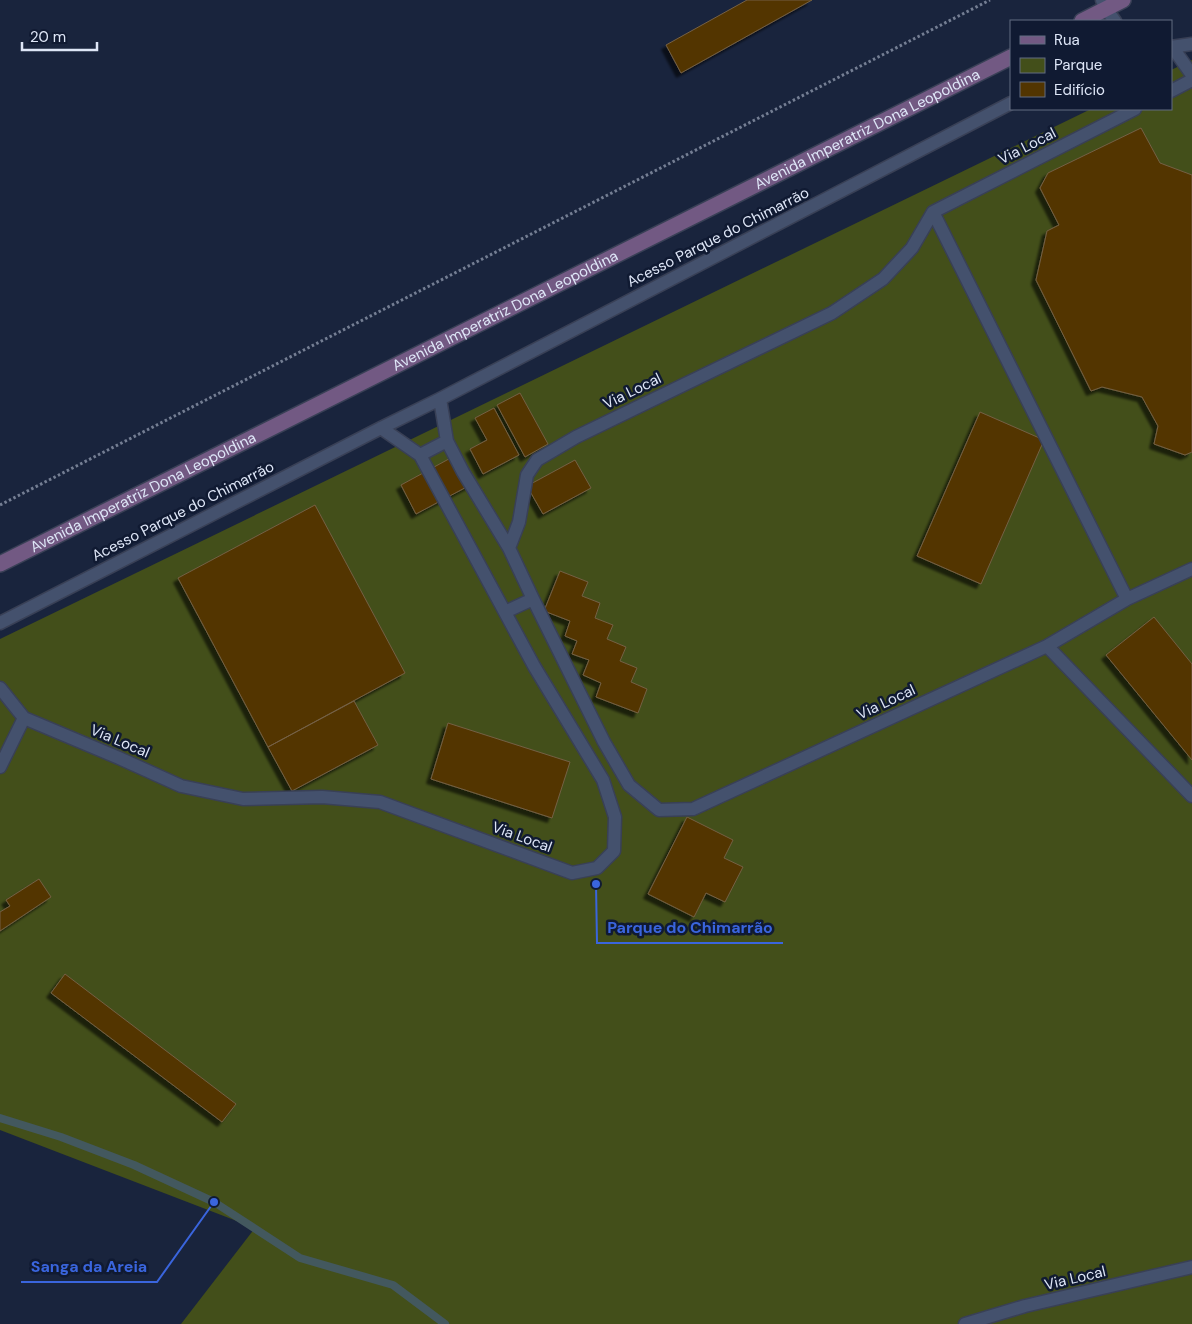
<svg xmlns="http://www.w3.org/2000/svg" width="1192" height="1324" font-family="'DM Sans',sans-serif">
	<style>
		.green { fill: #434f1a }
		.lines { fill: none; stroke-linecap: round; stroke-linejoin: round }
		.stream { stroke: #43585e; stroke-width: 8 }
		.building { fill: #523501; stroke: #756044; filter: url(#shadow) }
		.lane-casing { stroke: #394056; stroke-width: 15 }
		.secondary-casing { stroke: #394056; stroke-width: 18 }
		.path { stroke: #747e93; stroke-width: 3; stroke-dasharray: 2.5 2.5; stroke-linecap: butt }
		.lane { stroke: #44516d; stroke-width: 12 }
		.secondary { stroke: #725983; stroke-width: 15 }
		.labels { text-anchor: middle; stroke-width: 5; stroke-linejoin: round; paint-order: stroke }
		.street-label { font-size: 15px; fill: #dee6f7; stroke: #101a32 }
		.leader { fill: none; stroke: #3a65dd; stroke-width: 2 }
		.callout-dot { fill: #3a65dd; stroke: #101a32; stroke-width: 2 }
		.callout-label { font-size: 16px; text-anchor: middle; font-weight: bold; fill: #3a65dd; stroke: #101a32; stroke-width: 5; stroke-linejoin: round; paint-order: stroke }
	</style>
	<defs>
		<filter id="shadow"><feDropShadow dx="-4.5" dy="4.5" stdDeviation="1" flood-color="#0009"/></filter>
	</defs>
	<rect width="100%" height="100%" fill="#19243d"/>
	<path class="green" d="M1192,60V1324H181L255,1228L0,1130V639L1091,109H1171V70Z"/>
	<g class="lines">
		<path class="stream" d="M0,1118L61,1137L134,1165L214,1202L300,1258L393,1285L445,1324"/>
	</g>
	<path class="building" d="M747,0H812L681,73L666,45Z
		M1141,128L1160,163L1192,175V452L1185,455L1154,444L1158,426L1142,397L1102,387L1091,391L1036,280L1047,231L1059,225L1040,188L1048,173Z
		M520,393L548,444L525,457L497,405Z
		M494,408L519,455L483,474L470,449L487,440L475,418Z
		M980,412L1044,440L981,584L917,556Z
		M458,454L474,483L416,514L401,485Z
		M575,460L591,488L543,514L527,486Z
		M315,505L405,673L268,747L178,578Z
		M560,571L588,582L582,596L600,603L595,618L613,625L607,639L626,647L620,661L637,668L631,682L647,689L638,713L596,697L601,683L583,675L589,660L572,654L577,641L565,636L570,621L544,611Z
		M1154,617L1192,664V760L1106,655Z
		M354,701L378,745L292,791L268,747Z
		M448,723L570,762L552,818L431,779Z
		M687,817L733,840L724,858L743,867L725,902L706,893L694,917L648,894Z
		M39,879L51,897L0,931V912L10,906L6,900Z
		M65,974L236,1104L222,1122L51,993Z"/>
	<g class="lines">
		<defs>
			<path id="lane" d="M1102,0L1106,9L1115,21
				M1171,47L1192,44
				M1173,48L1192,75
				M1171,91L1192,80
				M933,212L1127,599
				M440,399L447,441L463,472L509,548L533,599L604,742L629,785L659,810L693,809L1047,646L1192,796
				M420,455L447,441
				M509,548L519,522L527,475L537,460L576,437L832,313L883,279L912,248L933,212L1135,109
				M505,612L533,599
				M0,623L381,428L440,399L1011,103
				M1047,646L1127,599L1192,569
				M0,688L24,718L119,758L181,786L243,799L322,797L380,802L572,873L597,868L614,851L615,817L603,780L534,666L420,455L381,428
				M0,767L24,718
				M965,1324L1025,1306L1192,1267"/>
			<g id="secondary">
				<path d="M1082,21L1123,0"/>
				<path id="s1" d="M0,564L1011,57"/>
			</g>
		</defs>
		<use href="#lane" class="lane-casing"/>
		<use href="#secondary" class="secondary-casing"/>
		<path class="path" d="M0,505L990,0"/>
		<use href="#lane" class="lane"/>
		<use href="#secondary" class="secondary"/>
	</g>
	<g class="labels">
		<g class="street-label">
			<text dy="5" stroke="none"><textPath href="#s1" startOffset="970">Avenida Imperatriz Dona Leopoldina</textPath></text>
			<text transform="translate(1027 146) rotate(-27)" y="5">Via Local</text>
			<text transform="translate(718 237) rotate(-27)" y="5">Acesso Parque do Chimarrão</text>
			<text dy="5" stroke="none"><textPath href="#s1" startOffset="565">Avenida Imperatriz Dona Leopoldina</textPath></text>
			<text transform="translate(632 391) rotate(-26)" y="5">Via Local</text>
			<text dy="5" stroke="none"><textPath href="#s1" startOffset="160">Avenida Imperatriz Dona Leopoldina</textPath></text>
			<text transform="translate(183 511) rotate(-27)" y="5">Acesso Parque do Chimarrão</text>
			<text transform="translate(886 702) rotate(-25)" y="5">Via Local</text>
			<text transform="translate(120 741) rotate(23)" y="5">Via Local</text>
			<text transform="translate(522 837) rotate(20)" y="5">Via Local</text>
			<text transform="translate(1075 1278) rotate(-13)" y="5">Via Local</text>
		</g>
	</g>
	<path class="leader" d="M596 884L597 943H783M214 1202L157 1282H21"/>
	<g class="callout-dot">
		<circle cx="596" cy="884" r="5"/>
		<circle cx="214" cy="1202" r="5"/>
	</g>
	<g class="callout-label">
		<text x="690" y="933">Parque do Chimarrão</text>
		<text x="89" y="1272">Sanga da Areia</text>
	</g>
	<rect x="1010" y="20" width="162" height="90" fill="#101a32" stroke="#626c81"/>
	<rect x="1020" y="36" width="25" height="8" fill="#725983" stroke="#626c81"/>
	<text x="1054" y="45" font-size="15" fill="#dee6f7">Rua</text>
	<rect x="1020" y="58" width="25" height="15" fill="#434f1a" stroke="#626c81"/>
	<text x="1054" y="70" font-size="15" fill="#dee6f7">Parque</text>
	<rect x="1020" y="82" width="25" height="15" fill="#523501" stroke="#626c81"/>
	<text x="1054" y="95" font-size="15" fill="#dee6f7">Edifício</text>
	<path d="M22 42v8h75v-8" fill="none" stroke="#dee6f7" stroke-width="2.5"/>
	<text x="30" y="42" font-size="15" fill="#dee6f7" stroke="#101a32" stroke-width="4" paint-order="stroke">20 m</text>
</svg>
